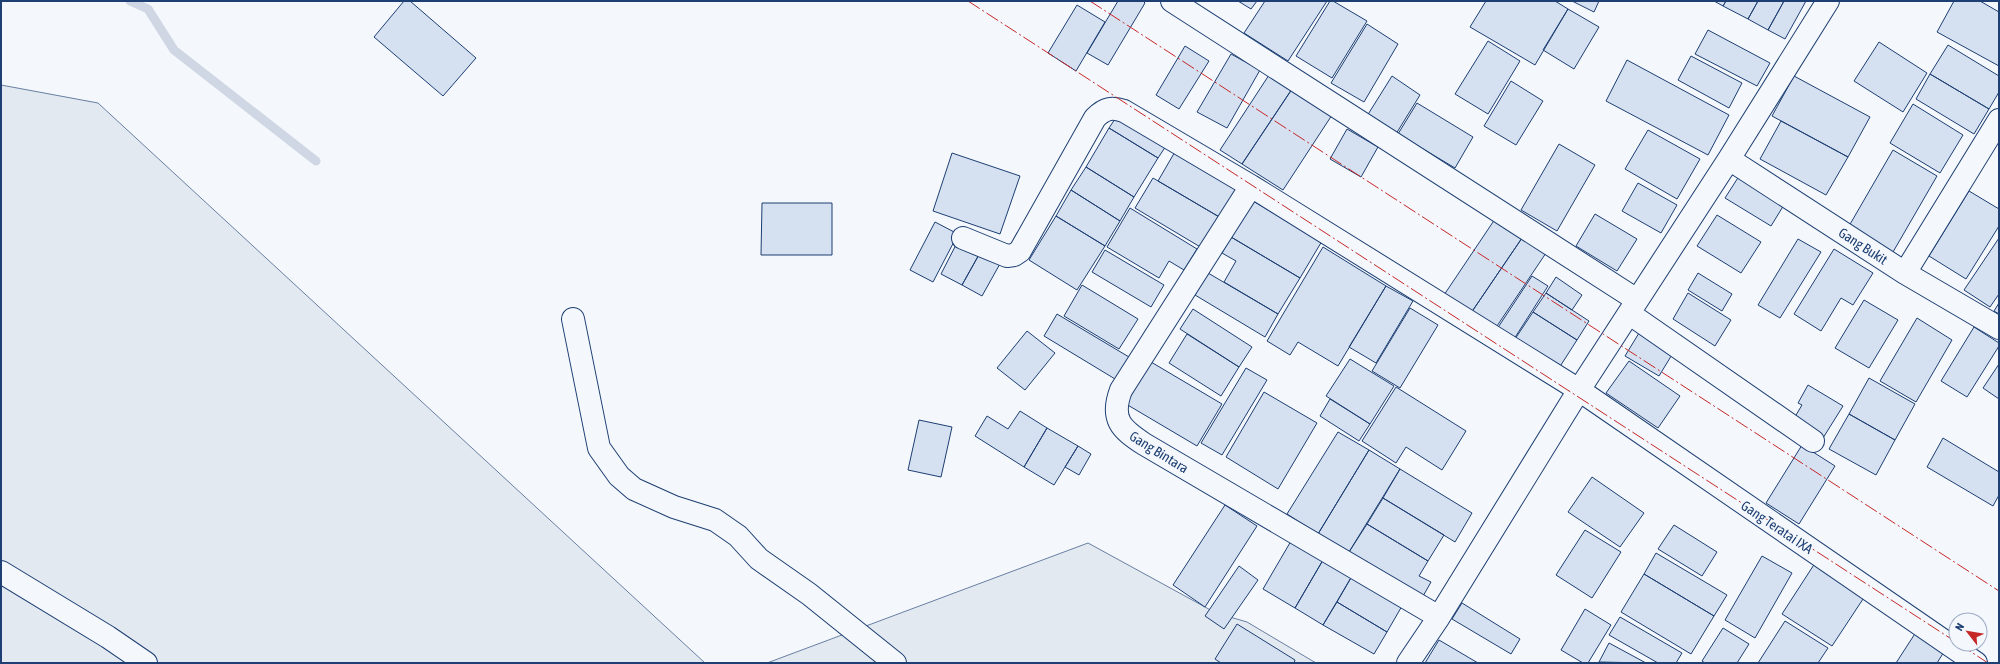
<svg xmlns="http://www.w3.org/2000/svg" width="2000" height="664" font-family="'Asap Condensed',sans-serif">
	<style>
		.green { fill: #e3e9f0; stroke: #687fa3 }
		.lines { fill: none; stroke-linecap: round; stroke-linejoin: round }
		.stream { stroke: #cfd7e4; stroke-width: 9 }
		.building { fill: #d5e0f0; stroke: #1d3f73 }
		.minor-casing { stroke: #1d3f73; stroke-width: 24 }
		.minor { stroke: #f4f7fb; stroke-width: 22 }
		.power { stroke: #c62828; stroke-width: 1; stroke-dasharray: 14 3 2 3; stroke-linecap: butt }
		.labels { text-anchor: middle; stroke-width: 3; stroke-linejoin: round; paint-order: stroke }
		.street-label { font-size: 14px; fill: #1d3f73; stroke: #f4f7fb }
	</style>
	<rect width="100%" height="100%" fill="#f4f7fb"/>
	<path class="green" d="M1,85L98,103L705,663H1Z
		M1088,543L1216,613L1247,622L1316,663H767Z"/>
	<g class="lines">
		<path class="stream" d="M130,1L148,9L174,50L316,161"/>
	</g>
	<path class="building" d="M404,1H410L476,58L443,96L374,37Z
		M1118,1H1143L1145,3L1108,65L1087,53Z
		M1238,1H1257L1251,9Z
		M1265,1H1327L1288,61L1244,33Z
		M1330,1H1333L1367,21L1332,78L1296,56Z
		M1486,1H1555L1568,9L1535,65L1470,27Z
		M1572,1H1599L1594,12Z
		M1714,1H1726L1723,6Z
		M1726,1H1758L1748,19L1723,6Z
		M1758,1H1784L1768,30L1748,19Z
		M1784,1H1806L1785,39L1768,30Z
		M1954,1H1980L1999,12V66L1937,32Z
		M1077,5L1105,22L1076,71L1048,53Z
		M1568,9L1599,27L1574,69L1543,50Z
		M1367,24L1398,44L1364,102L1331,83Z
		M1708,30L1770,63L1757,86L1695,54Z
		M1488,41L1520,61L1488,114L1455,94Z
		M1879,42L1927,73L1903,112L1854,81Z
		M1948,45L1999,76V92L1989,109L1930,74Z
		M1185,46L1209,61L1179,109L1156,95Z
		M1231,54L1260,70L1227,128L1197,112Z
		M1691,56L1742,83L1729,108L1678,80Z
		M1627,60L1729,115L1708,155L1606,101Z
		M1930,74L1989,109L1974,134L1916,99Z
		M1269,75L1292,89L1242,164L1220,150Z
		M1392,76L1420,95L1396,134L1367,116Z
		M1794,76L1870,117L1848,157L1772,116Z
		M1511,81L1543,101L1516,145L1484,126Z
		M1292,89L1332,115L1283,190L1242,164Z
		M1417,103L1473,137L1455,168L1398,134Z
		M1913,104L1963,135L1940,173L1890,143Z
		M1119,113L1168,143L1158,158L1109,128Z
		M1781,121L1848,157L1826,195L1760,159Z
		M1109,128L1158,158L1134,197L1086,167Z
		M1347,129L1378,147L1361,177L1330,159Z
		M1648,130L1700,159L1677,199L1625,169Z
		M1559,144L1595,165L1557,231L1521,210Z
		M1176,150L1238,187L1221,218L1158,181Z
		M1893,150L1937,176L1893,252L1849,226Z
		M952,153L1020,176L1000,234L933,211Z
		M1086,167L1134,197L1120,221L1071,190Z
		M1741,173L1787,200L1771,226L1725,198Z
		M1153,178L1221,218L1202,248L1135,208Z
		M1638,183L1677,205L1661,233L1622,211Z
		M1071,190L1120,221L1105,246L1056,216Z
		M1969,191L1999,209V226L1966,279L1929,256Z
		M1253,201L1322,241L1300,278L1231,237Z
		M762,203H832V255H761Z
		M1130,208L1197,249L1184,270L1169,261L1159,278L1107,247Z
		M1595,214L1637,239L1617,271L1576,246Z
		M1717,215L1761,242L1741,273L1697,246Z
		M1056,216L1105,246L1077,290L1029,260Z
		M1495,219L1522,238L1471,313L1444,295Z
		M935,222L958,234L933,282L910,270Z
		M1231,237L1300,278L1278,314L1224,282L1236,261L1222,253Z
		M1522,238L1546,253L1495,329L1471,313Z
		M1999,238V294L1990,307L1964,290Z
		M959,239L981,251L962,285L941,274Z
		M1798,239L1821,252L1780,318L1758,305Z
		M1323,247L1386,286L1338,366L1298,342L1290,355L1267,341Z
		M1834,249L1873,273L1853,305L1841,298L1821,331L1794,314Z
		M1105,250L1164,285L1151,307L1092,272Z
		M981,251L1001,262L982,296L962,285Z
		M1208,273L1278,314L1265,337L1195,295Z
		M1698,273L1732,294L1722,311L1688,290Z
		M1532,276L1548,286L1514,339L1497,329Z
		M1556,277L1582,295L1572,310L1546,293Z
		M1082,285L1138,319L1119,349L1064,316Z
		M1386,286L1413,301L1376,363L1349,347Z
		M1546,293L1589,321L1577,340L1533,312Z
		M1688,293L1731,320L1715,346L1673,319Z
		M1864,300L1898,320L1869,368L1835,348Z
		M1999,303V314L1994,311Z
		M1410,308L1438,325L1400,388L1372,371Z
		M1193,309L1252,347L1239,367L1180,329Z
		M1533,312L1577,340L1559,368L1515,339Z
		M1057,314L1134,360L1120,382L1044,336Z
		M1917,318L1952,340L1916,402L1880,381Z
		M1974,327L1999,343V346L1967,397L1941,381Z
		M1027,331L1055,353L1025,390L997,368Z
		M1639,333L1673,353L1659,376L1625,356Z
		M1187,334L1239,367L1221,396L1169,363Z
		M1350,359L1394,386L1370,424L1326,396Z
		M1629,361L1680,396L1658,428L1606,393Z
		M1151,362L1222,404L1197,446L1126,404Z
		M1999,364V399L1983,388Z
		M1246,368L1267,380L1222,455L1201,443Z
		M1869,378L1915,404L1895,440L1849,414Z
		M1808,385L1843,406L1823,438L1793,420L1802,405L1798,403Z
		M1396,387L1466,431L1442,470L1406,447L1396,463L1362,441Z
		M1264,392L1317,423L1278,489L1226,457Z
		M1330,399L1370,424L1359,441L1320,416Z
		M1020,411L1047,428L1024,467L975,436L987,416L1008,429Z
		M1849,414L1895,440L1876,475L1829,449Z
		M919,420L952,427L941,477L908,470Z
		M1047,428L1078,446L1054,485L1024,467Z
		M1338,432L1369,450L1318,534L1287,514Z
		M1943,438L1999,472V495L1993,506L1927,467Z
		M1802,445L1835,466L1799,524L1766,503Z
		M1078,446L1091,454L1079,475L1065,467Z
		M1369,450L1400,469L1349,552L1318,534Z
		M1400,469L1472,513L1455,542L1383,498Z
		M1592,477L1644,513L1620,547L1568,512Z
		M1383,498L1444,535L1428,561L1367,524Z
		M1225,505L1257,526L1205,607L1173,585Z
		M1367,524L1428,561L1419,576L1431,582L1422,598L1349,552Z
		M1674,525L1717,552L1702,576L1658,549Z
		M1585,530L1621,552L1592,598L1556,575Z
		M1291,541L1323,560L1295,608L1263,589Z
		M1656,553L1727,595L1714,616L1644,574Z
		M1762,556L1792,573L1755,638L1725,620Z
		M1323,560L1352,576L1323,625L1295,608Z
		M1817,560L1867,593L1832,646L1782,614Z
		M1239,566L1258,580L1224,629L1205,616Z
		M1644,574L1714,616L1691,654L1621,612Z
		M1352,576L1402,606L1387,632L1337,602Z
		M1337,602L1387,632L1374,654L1323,625Z
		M1462,603L1520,639L1511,654L1452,619Z
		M1585,609L1611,625L1588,663H1583L1561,650Z
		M1620,617L1682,653L1676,663H1658L1609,635Z
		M1785,621L1828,648L1818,663H1758Z
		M1237,624L1295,660L1294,663H1221L1215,659Z
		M1723,628L1749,644L1737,663H1705L1702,661Z
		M1918,629L1947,647L1937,663H1896Z
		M1439,640L1478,663H1425Z
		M1609,643L1646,663L1599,662Z"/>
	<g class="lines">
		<defs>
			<path id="minor" d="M1172,1L1637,300
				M1729,159L1905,273L1999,328
				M1251,186L1121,390C1110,419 1121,429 1144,444L1439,617
				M963,238L1007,256L1014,255L1020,251L1095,118C1105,108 1112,107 1124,111L1251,186L1579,390L1976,663
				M1905,273L1999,120
				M1630,314L1813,441
				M573,319L599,448L619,476L634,489L674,507L715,520L738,536L759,559L809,594L895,663
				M1,572L108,637L146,663
				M1408,663L1439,617L1579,390L1729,159L1828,1"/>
		</defs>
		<use href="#minor" class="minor-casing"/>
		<use href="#minor" class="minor"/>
		<path class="power" d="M968,1L1956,642
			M1090,1L1999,591
			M1959,644L1988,663"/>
	</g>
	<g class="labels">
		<g class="street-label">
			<text transform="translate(1863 246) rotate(33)" y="5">Gang Bukit</text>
			<text transform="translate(1159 452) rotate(32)" y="5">Gang Bintara</text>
			<text transform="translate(1777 527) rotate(34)" y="5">Gang Teratai IXA</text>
		</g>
	</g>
	<rect width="2000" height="664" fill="none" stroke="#1d3f73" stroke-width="4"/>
	<g transform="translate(1968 632) rotate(301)"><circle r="19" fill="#f4f7fb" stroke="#9eadc5"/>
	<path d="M0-3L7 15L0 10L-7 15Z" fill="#c62828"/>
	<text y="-6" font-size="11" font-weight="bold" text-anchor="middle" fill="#1d3f73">N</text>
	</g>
</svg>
